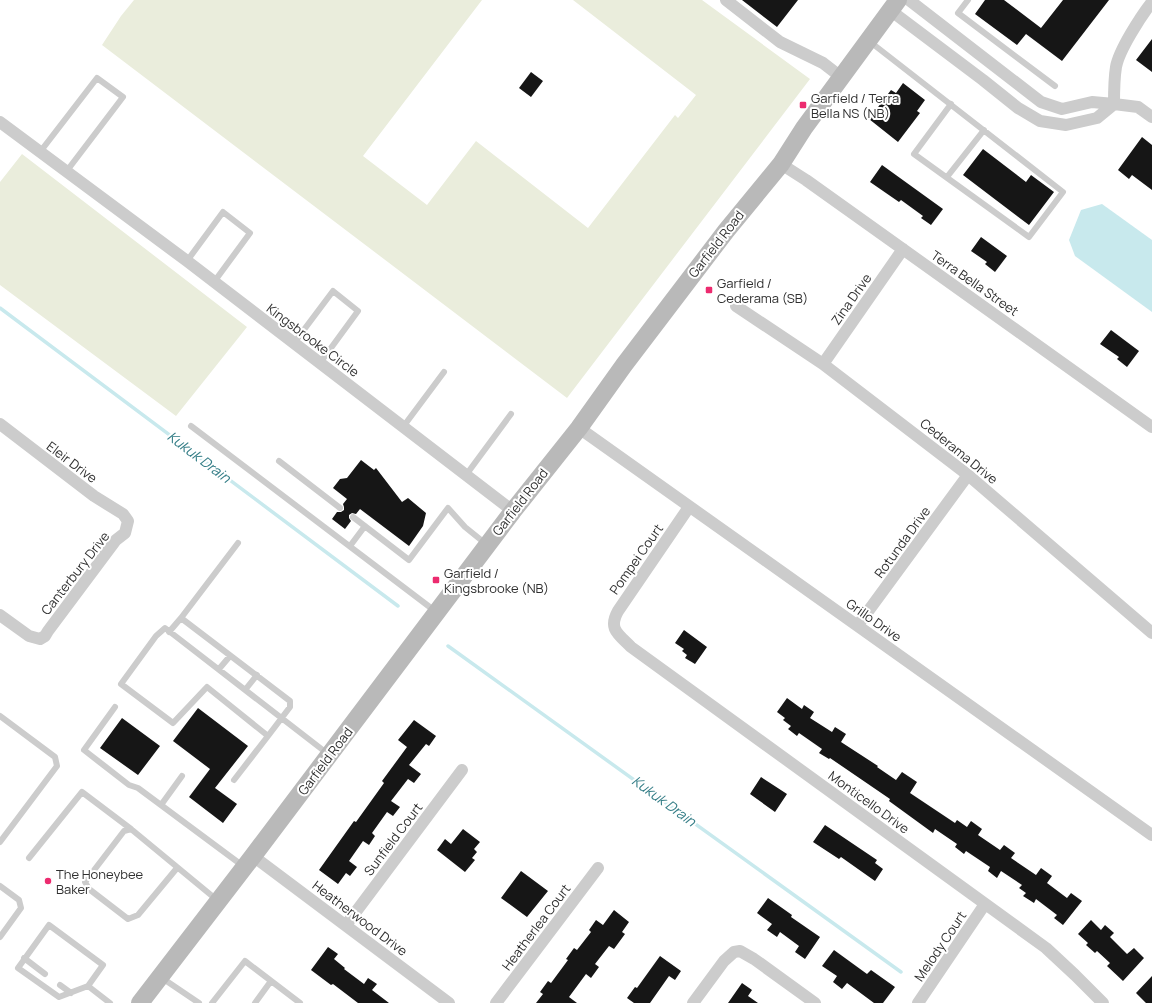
<svg xmlns="http://www.w3.org/2000/svg" width="1152" height="1003" font-family="Manrope,sans-serif">
	<style>
		.green { fill: #eaeddc }
		.water { fill: #c8e9ed }
		.lines { fill: none; stroke-linecap: round; stroke-linejoin: round }
		.stream { stroke: #c8e9ed; stroke-width: 3.5 }
		.building { fill: #161616 }
		.service { stroke: #ccc; stroke-width: 6 }
		.minor { stroke: #ccc; stroke-width: 12 }
		.secondary { stroke: #b9b9b9; stroke-width: 18 }
		.poi-dot { fill: #ec2b6f; stroke: #fff; stroke-width: 1.5 }
		.labels { text-anchor: middle; stroke-width: 4; stroke-linejoin: round; paint-order: stroke }
		.poi-label { font-size: 13px; fill: #2f2f2f; stroke: #fff; text-anchor: start }
		.street-label { font-size: 13px; fill: #2f2f2f; stroke: #fff }
		.water-label { font-size: 14px; font-style: italic; fill: #357e87; stroke: #fff }
	</style>
	<rect width="100%" height="100%" fill="#fff"/>
	<path class="green" d="M134,0H482L363,156L427,205L476,141L588,228L675,115L678,118L696,95L573,0H702L810,79L567,398L102,45L121,16Z
		M22,154L247,327L176,416L0,285V182Z"/>
	<path class="water" d="M1102,204L1152,240V312L1075,256L1069,240L1081,210Z"/>
	<g class="lines">
		<path class="stream" d="M0,308L398,606
			M448,646L901,972"/>
	</g>
	<path class="building" d="M742,0H798L777,27Z
		M985,0H1004L1041,28L1063,0H1109L1062,61L1026,34L1017,45L975,14Z
		M1152,39V72L1136,60Z
		M531,72L543,81L531,97L519,88Z
		M903,83L925,100L917,111L920,113L898,142L869,119L891,90L896,93Z
		M1142,137L1152,145V190L1132,175L1129,179L1118,170Z
		M983,149L1026,182L1031,175L1054,192L1029,225L963,175Z
		M882,165L943,209L931,225L921,218L923,216L901,200L899,202L870,182Z
		M981,237L1007,256L995,272L985,264L987,262L971,251Z
		M1111,330L1139,351L1127,367L1117,359L1119,357L1100,344Z
		M361,460L374,470L376,468L402,502L408,498L426,513L423,526L409,546L360,509L356,514L352,513L349,515V518L351,521L345,529L332,519L337,512H341L344,510V507L343,504L347,499L333,488L340,479L347,478Z
		M684,630L707,647L695,664L685,658L687,655L682,651L684,649L675,643Z
		M787,698L802,709L804,705L814,712L810,718L832,732L835,727L846,734L841,742L878,766L877,767L896,780L902,772L917,782L910,793L955,823L957,820L967,827L971,821L982,829L978,835L1000,850L1004,845L1015,853L1011,858L1036,875L1041,868L1052,876L1047,883L1067,898L1071,893L1082,901L1063,925L1054,918L1057,915L1036,899L1034,903L1023,896L1026,893L1019,888L1022,885L1001,871L997,878L988,871L990,867L966,851L964,854L955,847L957,844L935,829L933,833L889,801L890,799L830,758L829,759L819,753L822,749L799,733L797,736L788,729L791,726L783,720L785,718L777,712Z
		M198,708L248,746L215,788L237,804L223,823L189,797L210,769L173,741Z
		M122,718L160,746L138,775L100,748Z
		M414,720L436,736L429,746L426,744L409,765L421,774L414,783L408,779L391,801L400,807L393,816L387,812L372,833L375,836L369,845L363,841L349,861L357,867L350,876L346,873L338,884L319,870L354,821L356,822L384,783L382,781L407,747L398,740Z
		M761,777L787,794L775,812L750,794Z
		M825,825L877,860L875,863L883,869L875,881L841,857L839,859L813,842Z
		M463,829L480,842L474,849L477,852L472,858L475,860L465,872L437,850L445,839L451,844Z
		M521,871L548,891L527,917L501,898Z
		M768,898L792,915L791,917L820,937L805,959L795,952L799,946L780,932L777,937L767,930L772,924L757,913Z
		M614,910L629,922L622,932L625,934L614,949L609,946L595,964L599,967L591,978L586,974L569,997L577,1003H536L543,994L540,992L548,981L551,983L568,960L566,959L574,948L577,950L591,932L589,930L596,920L603,925Z
		M1091,920L1101,930L1105,925L1114,933L1110,937L1127,954L1134,948L1144,958L1123,981L1107,966L1110,963L1097,951L1095,953L1086,945L1088,943L1078,934Z
		M328,947L338,954L334,959L345,968L344,969L364,984L368,978L377,984L372,990L389,1003H358L333,984L331,985L311,970Z
		M834,950L867,974L871,970L895,987L883,1003H874L847,983L842,989L833,982L837,976L822,966Z
		M660,956L681,971L675,980L669,976L650,1003H634L627,998L635,987L637,988Z
		M1152,976V1003H1146L1136,993Z
		M742,983L752,990L748,996L758,1003H728Z"/>
	<g class="lines">
		<path class="service" d="M968,0L958,13L1055,86
			M869,41L1063,192L1029,237L914,154L951,104
			M40,152L97,78L123,97L66,172
			M947,177L984,130
			M187,261L223,212L250,233L214,282
			M294,343L333,291L358,311L320,363
			M191,426L435,611
			M403,427L444,372
			M279,461L340,508
			M466,475L511,414
			M353,517L409,560L448,508L465,527L486,544
			M238,543L181,618L290,701V707L268,736
			M350,546L365,526
			M169,632L181,618
			M219,669L230,656
			M245,690L257,675
			M115,707L84,750L129,785L138,788L243,866
			M0,716L55,757L57,766L0,842
			M234,780L268,736L207,687L173,723L121,684L156,636L165,628L328,754
			M161,805L182,776
			M29,858L82,792L131,829
			M177,868L138,915L128,919L89,889L85,882L124,831L131,829L217,900
			M0,886L19,900L21,908L0,937
			M49,925L103,965L88,986L59,997L18,968Z
			M24,958L45,974
			M162,978L199,1003
			M60,985L71,993
			M88,986L110,1003
			M212,1003L245,961L300,1003
			M255,1003L271,981"/>
		<path class="minor" d="M726,0L780,42L823,63L841,77
			M1152,2C1141,16 1119,50 1116,67C1114,79 1114,92 1114,104L1138,107L1152,117
			M890,10L983,80L1018,108L1040,121L1066,125L1097,118L1114,104L1092,102L1062,109L1041,102L909,0
			M0,122L187,261L513,511
			M781,164L806,180L1152,427
			M736,306L823,364L968,475L1152,633
			M823,364L903,249
			M0,424L94,496L123,514L128,521L125,533L116,540L48,631L45,636L40,639L29,636L0,615
			M579,428L1152,835
			M689,507L618,611C608,629 618,634 631,647L1046,948L1075,975L1103,1003
			M858,625L968,475
			M253,856L449,1003
			M346,925L462,770
			M496,1003L598,868
			M693,1003L724,961L734,952L740,951L754,959L815,1003
			M918,1003L985,904"/>
		<path class="secondary" d="M140,1003L253,856L513,511L579,428L624,365L726,231L781,164L804,128L898,0"/>
	</g>
	<g class="poi-dot">
		<rect x="799" y="101" width="8" height="8" rx="2"/>
		<rect x="705" y="286" width="8" height="8" rx="2"/>
		<rect x="432" y="576" width="8" height="8" rx="2"/>
		<circle cx="48" cy="881" r="4"/>
	</g>
	<g class="labels">
		<g class="poi-label">
			<text x="811" y="103">Garfield / Terra<tspan x="811" dy="15">Bella NS (NB)</tspan></text>
			<text x="717" y="288">Garfield /<tspan x="717" dy="15">Cederama (SB)</tspan></text>
			<text x="444" y="578">Garfield /<tspan x="444" dy="15">Kingsbrooke (NB)</tspan></text>
			<text x="56" y="879">The Honeybee<tspan x="56" dy="15">Baker</tspan></text>
		</g>
		<g class="street-label">
			<text transform="translate(716 244) rotate(-52)" y="5">Garfield Road</text>
			<text transform="translate(975 283) rotate(35)" y="5">Terra Bella Street</text>
			<text transform="translate(851 299) rotate(-55)" y="5">Zina Drive</text>
			<text transform="translate(313 340) rotate(37)" y="5">Kingsbrooke Circle</text>
			<text transform="translate(959 451) rotate(39)" y="5">Cederama Drive</text>
			<text transform="translate(72 462) rotate(37)" y="5">Eleir Drive</text>
			<text transform="translate(520 502) rotate(-52)" y="5">Garfield Road</text>
			<text transform="translate(902 542) rotate(-54)" y="5">Rotunda Drive</text>
			<text transform="translate(636 559) rotate(-55)" y="5">Pompei Court</text>
			<text transform="translate(75 573) rotate(-52)" y="5">Canterbury Drive</text>
			<text transform="translate(874 620) rotate(35)" y="5">Grillo Drive</text>
			<text transform="translate(325 761) rotate(-53)" y="5">Garfield Road</text>
			<text transform="translate(869 802) rotate(36)" y="5">Monticello Drive</text>
			<text transform="translate(393 839) rotate(-53)" y="5">Sunfield Court</text>
			<text transform="translate(360 918) rotate(37)" y="5">Heatherwood Drive</text>
			<text transform="translate(536 927) rotate(-53)" y="5">Heatherlea Court</text>
			<text transform="translate(940 946) rotate(-56)" y="5">Melody Court</text>
		</g>
		<g class="water-label">
			<text transform="translate(199 457) rotate(37)" y="5">Kukuk Drain</text>
			<text transform="translate(664 801) rotate(36)" y="5">Kukuk Drain</text>
		</g>
	</g>
</svg>
